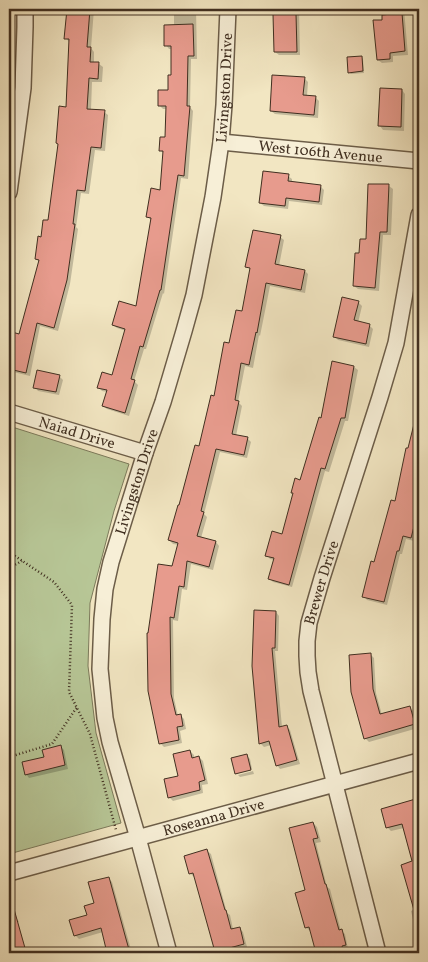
<svg xmlns="http://www.w3.org/2000/svg" width="428" height="962" font-family="Vollkorn,serif">
	<style>
		.green { fill: #b7c696; stroke: #7c7a5b }
		.shadow { fill: #0003 }
		.building { fill: #e79b8d; stroke: #402f20 }
		.lines { fill: none; stroke-linecap: round; stroke-linejoin: round }
		.minor-casing { stroke: #6c5d48; stroke-width: 18 }
		.path { stroke: #402f20; stroke-width: 2.5; stroke-dasharray: 1 2.5; stroke-linecap: butt }
		.minor { stroke: #f7efd7; stroke-width: 15 }
		.labels { text-anchor: middle; stroke-width: 4.5; stroke-linejoin: round; paint-order: stroke }
		.street-label { font-size: 15px; fill: #402f20; stroke: #f7efd7 }
	</style>
	<rect width="100%" height="100%" fill="#f2e6c2"/>
	<filter id="stains"><feTurbulence type="fractalNoise" baseFrequency=".004" numOctaves="4"/><feColorMatrix values="0 0 0 0 .2 0 0 0 0 .09 0 0 0 0 .02 0 0 0 .5 -.17"/></filter>
	<radialGradient id="worn" r=".72"><stop offset=".6" stop-color="#630" stop-opacity="0"/><stop offset="1" stop-color="#630" stop-opacity=".3"/></radialGradient>
	<path class="green" d="M9,426L129,464L114,511L90,603L88,666L96,733L121,823L9,854Z"/>
	<path class="shadow" d="M68,9H94L91,48L94,52V63L99,64L103,67L102,82H92L91,110L104,112L108,115L105,151L95,150L89,194L81,193L76,227L78,229L70,284L58,331L40,326L30,376L9,371V354L13,334L20,335L40,262L36,259L42,238L49,222L67,108L69,42L66,38Z
		M174,9H196L197,59H191L190,107L193,111L188,179L181,178L164,294L163,293L146,349H144L134,381L138,385L129,416L107,409L103,406L107,392L102,391L98,387L113,376L126,331L117,328L113,325L137,307L151,220L148,217L162,191L164,154L160,150L166,138L167,109H163L159,105L169,91L173,76L172,49H169L166,45L174,26Z
		M277,9H299L300,55H279L275,52Z
		M385,9H404L408,55L393,56V62L382,63L378,60L385,16Z
		M361,57L363,59L364,73L351,74L349,72Z
		M304,78L308,82L307,96L315,97L319,101L318,118L275,114L271,111Z
		M402,90L405,94L404,131L383,130L380,126Z
		M288,176L292,179V182L320,186L324,190L322,205L289,201L288,209L264,206L260,203Z
		M389,186L393,189L391,235H383L379,291L358,289L354,286L367,240Z
		M280,237L284,240L279,266L305,271L308,274L305,293L270,286L260,336L259,335L253,368L245,366L238,402L242,406L236,436L247,438L251,442L247,458L220,452L204,514L207,517L201,538L216,542L219,546L213,570L191,564L187,590L182,589L178,621L173,620L174,698L178,716L180,715L184,719L186,729L180,731L182,743L164,747L160,743L173,568L179,545L173,544L169,540L200,447L230,344L243,313L251,270L247,266Z
		M358,302L362,306L358,323L369,325L373,329L369,347L338,340L334,336Z
		M354,367L358,370L348,421H345L329,472L325,471L292,587L273,582L269,578L274,560L270,559L267,555L283,536L322,420Z
		M59,376L63,380L59,395L38,391L35,387Z
		M419,409V523L414,541L406,539L402,554H400L387,605L367,600L364,596L396,502Z
		M276,612L279,616L278,651H275L282,727L286,726L290,730L300,764L280,769L277,765L271,745L264,747L260,743Z
		M370,654L374,658L376,693L382,715L409,707L413,711L418,728L369,742L365,738Z
		M60,746L64,750L68,769L29,778L26,774Z
		M190,751L194,755V758L199,757L203,761L208,784L202,785L203,793L173,801L169,797L180,777Z
		M246,755L250,759L252,769L237,773V774L233,758Z
		M253,771L254,774L240,777L238,775Z
		M419,799V931L415,928L411,911L415,909L414,862L404,828L391,831L388,828L383,810Z
		M313,823L317,827L321,842L316,843L327,887L330,889L341,931L345,934L348,949L345,950L346,953H317L312,931H310L306,927L307,891Z
		M207,851L211,854L227,913L230,915L233,929L239,928L243,932L247,947L244,948L246,953H216L195,876L194,877L190,873Z
		M108,878L112,882L132,953H109L103,932L79,939L75,935L96,904Z
		M9,911L12,921L17,919L19,922H17L25,953H9Z"/>
	<path class="building" d="M67,9H90L87,47H91L90,62H99L98,79L89,78L87,109L105,110L101,148L91,147L85,191L77,190L73,224H75L67,280L54,328L37,323L26,373L9,369V348L12,332L19,334L39,260L35,259L38,236L41,237L43,220H48L58,144L56,143L59,106L66,107L69,39H64Z
		M402,13L405,51L390,53V59L377,60L373,20H382V15Z
		M273,14H296L297,52H274Z
		M193,24L194,56H188L187,106H190L184,176L178,175L161,290H160L143,347L140,346L131,379L135,380L125,413L102,406L107,390L97,388L102,372L112,375L125,329L112,325L119,301L136,306L151,218L146,217L151,188L160,190L163,151H159L160,137H165L166,106H158V90H168V75H171V46H164V25Z
		M362,56L363,71L348,73L347,57Z
		M272,75L305,77L303,95L316,96L314,115L270,111Z
		M380,88L402,89L401,127L378,126Z
		M263,171L289,174L288,181L321,185L319,202L286,198L285,206L259,203Z
		M368,184H389L387,232H380L375,288L353,286L355,253H359L360,239H366Z
		M253,230L281,235L275,264L305,270L301,290L266,283L257,333L256,332L249,365L241,363L235,400L239,401L232,434L248,437L244,455L216,449L201,511L204,512L197,536L216,541L209,567L187,561L184,587L179,586L174,618L170,617L171,694L176,715L181,714L183,726L177,727L179,740L159,744L148,691L147,633H148L158,564L172,566L178,543L168,540L178,505H179L195,445L199,446L211,395L214,396L224,342L229,343L236,310L242,311L250,268L245,267Z
		M342,297L359,301L354,320L370,324L366,344L333,337Z
		M332,361L354,366L345,418H341L325,469L321,468L289,585L268,579L274,558L265,556L272,531L282,534L293,493H291L295,478L300,480L319,417L321,418Z
		M37,370L60,375L56,392L33,388Z
		M415,420H419V495L417,507H419L411,538L403,536L399,551H397L384,602L362,597L371,561L374,562L391,500L395,501L406,448H408Z
		M254,610L276,611L275,648H272L279,727L287,725L297,760L276,766L269,741L259,744L252,666Z
		M371,653L373,689L380,714L410,706L415,724L364,739L351,692L349,655Z
		M61,745L65,765L25,775L22,762L44,757L42,750Z
		M190,750L192,758L199,756L205,780L199,782L200,790L168,798L164,779L178,776L173,754Z
		M247,754L251,770L235,774L231,758Z
		M419,798V916L416,917L401,865L412,861L402,824L386,828L381,809Z
		M313,822L318,838L313,839L325,884H326L339,930L342,929L346,945L342,946L344,953H316L309,927L305,928L295,893L305,890L289,828Z
		M207,849L225,910H226L231,929L240,927L244,944L215,952L193,873L189,874L184,856Z
		M109,877L126,939L130,953H107L101,928L74,936L69,920L87,915L84,906L94,903L88,882Z
		M9,902H12L25,948L9,953Z"/>
	<g class="lines">
		<defs>
			<g id="minor">
				<path id="s1" d="M221,142L419,161"/>
				<path d="M9,192L23,88L25,27V9"/>
				<path id="s2" d="M9,412L145,453"/>
				<path id="s3" d="M9,873L419,761"/>
				<path id="s4" d="M169,953L138,838L110,742L105,718L100,669L102,619L105,589L111,562L145,453L163,402L184,331L194,295L213,197L221,142L224,105L228,9"/>
				<path id="s5" d="M378,953L311,691L308,672L307,656V641L309,623L322,578L380,397L396,343L419,215"/>
			</g>
		</defs>
		<use href="#minor" class="minor-casing"/>
		<path class="path" d="M9,552L54,582L72,605L69,692L90,734L116,830
			M9,568L22,561
			M9,757L52,744L77,707"/>
		<use href="#minor" class="minor"/>
	</g>
	<g class="labels">
		<g class="street-label">
			<text dy="5" stroke="none"><textPath href="#s4" startOffset="890">Livingston Drive</textPath></text>
			<text dy="5" stroke="none"><textPath href="#s1" startOffset="100">West 106th Avenue</textPath></text>
			<text dy="5" stroke="none"><textPath href="#s2" startOffset="71">Naiad Drive</textPath></text>
			<text dy="5" stroke="none"><textPath href="#s4" startOffset="485">Livingston Drive</textPath></text>
			<text dy="5" stroke="none"><textPath href="#s5" startOffset="381">Brewer Drive</textPath></text>
			<text dy="5" stroke="none"><textPath href="#s3" startOffset="212">Roseanna Drive</textPath></text>
		</g>
	</g>
	<rect width="428" height="962" fill="none" stroke="#f2e6c2" stroke-width="30"/>
	<rect x="10" y="10" width="408" height="942" fill="none" stroke="#402f20" stroke-width="2.5"/>
	<rect x="15" y="15" width="398" height="932" fill="none" stroke="#402f20"/>
	<rect width="100%" height="100%" filter="url(#stains)"/>
	<rect width="100%" height="100%" fill="url(#worn)"/>
</svg>
